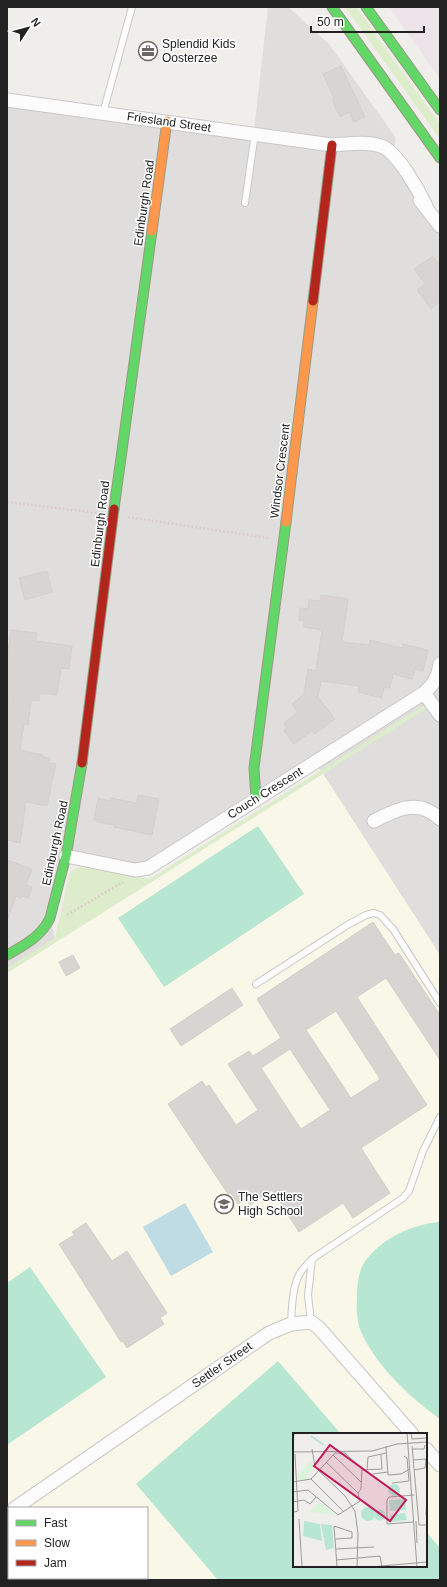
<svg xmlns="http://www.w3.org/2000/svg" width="447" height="1587" font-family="Arial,sans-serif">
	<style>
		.residential { fill: #dfdedc }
		.industrial { fill: #ede4e9 }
		.education { fill: #f8f7e8; fill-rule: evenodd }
		.grass { fill: #ddeccb }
		.pitch { fill: #b7e6d2 }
		.water { fill: #bfdbe3 }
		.building { fill: #d7d4d2; stroke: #d3d0cc; fill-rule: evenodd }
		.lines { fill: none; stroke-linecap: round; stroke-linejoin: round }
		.lane-casing { stroke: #c9c8c7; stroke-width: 8 }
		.street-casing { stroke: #c9c8c7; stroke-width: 15 }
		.fast-casing { stroke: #999a82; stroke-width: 11 }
		.slow-casing { stroke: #999a82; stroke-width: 11 }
		.jam-casing { stroke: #999a82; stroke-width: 11 }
		.path { stroke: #dccecd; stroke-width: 2.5; stroke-dasharray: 2 2; stroke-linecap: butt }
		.lane { stroke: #fdfcfc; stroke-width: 6 }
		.street { stroke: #fdfcfc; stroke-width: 13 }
		.fast { stroke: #63d668; stroke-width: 9 }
		.slow { stroke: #ff974d; stroke-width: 9 }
		.jam { stroke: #b3261e; stroke-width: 9 }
		.labels { text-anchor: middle; stroke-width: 3; stroke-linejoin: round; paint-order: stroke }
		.poi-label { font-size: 12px; fill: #222; stroke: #fff; text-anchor: start }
		.street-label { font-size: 12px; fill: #222; stroke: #fff }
		.inset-river { fill: none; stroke: #bfdbe3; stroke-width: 2 }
		.inset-road { fill: none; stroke: #9e9c9b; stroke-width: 1 }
		.view { fill: #c2185b; fill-opacity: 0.15; stroke: #c2185b; stroke-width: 2 }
		.inset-edge { fill: none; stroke: #222; stroke-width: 2 }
	</style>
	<rect width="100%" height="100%" fill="#f0eeeb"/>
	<path class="residential" d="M268,7H288L329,44L396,138L393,157L440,223V955L316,763L148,869L67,857L52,923L55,943L7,973V100L254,131Z"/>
	<path class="industrial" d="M389,7H440V79Z"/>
	<path class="education" d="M323,774L440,955V1580H7V973ZM294,1434H426V1566H294ZM9,1508H147V1578H9Z"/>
	<path class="grass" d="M345,7H356L440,124V139Z
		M424,705L429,707L7,973V968L55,938L69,875L72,870L81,867L150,879Z"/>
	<path class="pitch" d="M258,826L304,894L164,987L118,918Z
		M440,1222V1419C410,1397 378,1368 362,1334C357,1323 356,1310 357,1298C357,1287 358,1273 364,1263C380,1239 412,1224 440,1222Z
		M30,1267L106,1377L7,1445V1283Z
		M278,1361L341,1434H294V1566H426V1532L440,1548V1580H218L136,1484Z
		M9,1578H142L144,1580H7Z"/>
	<path class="water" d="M185,1203L213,1252L171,1276L143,1227Z"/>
	<path class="building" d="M341,66L365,117L354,122L349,112L340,117L332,100L334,98L323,74Z
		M433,256L440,265V302L431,309L417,290L425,284L414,269Z
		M47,571L52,592L25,600L19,578Z
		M321,595L348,599L342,642L369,645L370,640L402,648L403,644L428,650L423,671L415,669L412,679L393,674L390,688L384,687L382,698L358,692L359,686L321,681L318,697L335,719L315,734L312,731L294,744L284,731L287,728L284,723L298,712L292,704L304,694L308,669L316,671L322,630L304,627V621L299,620L300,608L308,609L309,600L320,601Z
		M11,630L37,633L36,641L72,646L69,669L61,668L57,695L40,693L39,701L31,700L28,725L24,724L20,750L43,755V757L50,758L49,763L56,764L47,806L26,802L20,843L7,840V707L9,694H7V659Z
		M138,795L159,799L152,835L114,827V825L97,822V820H94L98,798L110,801L111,798L136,803Z
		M7,860L32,869L26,885L32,887L28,898L22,896L21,898L16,896L8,918H7Z
		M373,922L395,955L399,953L440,1015V1060L386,978L357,997L427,1105L361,1148L390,1193L353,1218L343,1203L299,1232L272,1190L250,1205L246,1199L238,1204L231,1193L228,1194L168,1104L202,1081L206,1087L209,1085L236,1125L258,1110L228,1064L249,1051L253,1056L281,1038L257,999ZM336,1011L380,1079L351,1098L306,1030ZM290,1049L330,1110L301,1129L261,1068Z
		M73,955L80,968L66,976L59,962Z
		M232,988L243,1005L181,1046L170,1029Z
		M86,1223L112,1261L127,1251L167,1313L160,1318L164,1324L127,1348L123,1341L121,1342L59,1244L74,1235L72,1232Z"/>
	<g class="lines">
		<defs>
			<path id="lane" d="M103,113L132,7
				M245,203L255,133
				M256,984L349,924L366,915L374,913L380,915L393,929L440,1003
				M311,1322L308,1295L312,1259
				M291,1324C292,1308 292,1291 298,1277C301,1270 307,1264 312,1259L403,1198L409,1191L423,1151L440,1117"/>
			<path id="street" d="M7,100L332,145C347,144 366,141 381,146C397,151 419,191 426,206
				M420,200L440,226
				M424,693L440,715
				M374,821C397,809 419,798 440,819
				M66,856L135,870L148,868L424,693C434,684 438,677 440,664
				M426,1449L440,1465
				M15,1508L269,1333L291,1324L311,1322L319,1328L412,1434"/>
			<path id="fast" d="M332,7L440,158
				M366,7L440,110
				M114,509L152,231
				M256,799L254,768L286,522
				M7,955C24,945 41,937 50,918L66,856L82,763"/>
			<path id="slow" d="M152,231L167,121
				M286,522L313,301"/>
			<path id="jam" d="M313,301L332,145
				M82,763L114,509"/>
		</defs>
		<use href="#lane" class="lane-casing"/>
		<use href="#street" class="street-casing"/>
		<use href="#fast" class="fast-casing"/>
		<use href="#slow" class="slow-casing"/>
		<use href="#jam" class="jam-casing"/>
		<path class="path" d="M7,502L98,513
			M128,517L268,538
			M67,915L123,882"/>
		<use href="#lane" class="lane"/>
		<use href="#street" class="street"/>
		<use href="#fast" class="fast"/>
		<use href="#slow" class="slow"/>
		<use href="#jam" class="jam"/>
	</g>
	<defs>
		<symbol id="office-ring" viewBox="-11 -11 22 22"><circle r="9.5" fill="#fff" stroke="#6a6968" stroke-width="1.5"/><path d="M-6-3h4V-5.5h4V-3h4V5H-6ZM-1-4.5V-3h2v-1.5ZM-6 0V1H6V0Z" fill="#6a6968"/></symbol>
		<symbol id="school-ring" viewBox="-11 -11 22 22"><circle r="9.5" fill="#fff" stroke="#6a6968" stroke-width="1.5"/><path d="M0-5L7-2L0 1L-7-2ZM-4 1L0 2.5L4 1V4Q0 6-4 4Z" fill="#6a6968"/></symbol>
	</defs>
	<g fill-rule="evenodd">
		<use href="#office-ring" x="137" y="40" width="22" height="22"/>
		<use href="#school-ring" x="213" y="1193" width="22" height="22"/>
	</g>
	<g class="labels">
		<g class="poi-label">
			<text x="162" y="48">Splendid Kids<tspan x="162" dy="14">Oosterzee</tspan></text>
			<text x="238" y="1201">The Settlers<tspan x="238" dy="14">High School</tspan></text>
		</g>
		<g class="street-label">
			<text transform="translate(169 122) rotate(8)" y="4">Friesland Street</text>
			<text transform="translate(144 203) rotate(-82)" y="4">Edinburgh Road</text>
			<text transform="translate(280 471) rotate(-83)" y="4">Windsor Crescent</text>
			<text transform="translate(100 524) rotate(-83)" y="4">Edinburgh Road</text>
			<text transform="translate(265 793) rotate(-32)" y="4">Couch Crescent</text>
			<text transform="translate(55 843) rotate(-78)" y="4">Edinburgh Road</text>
			<text transform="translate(222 1365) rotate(-35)" y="4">Settler Street</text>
		</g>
	</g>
	<g transform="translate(293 1433)">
		<rect width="134" height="134" fill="#f0eeeb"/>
		<path d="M18,27L21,35L14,41V46L5,48L4,43ZM27,68L41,82L16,79Z" fill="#daf5da"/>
		<path d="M95 57a6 6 0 1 1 12 0a6 6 0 1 1-12 0ZM112,66L113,77L97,78L96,67ZM68 81a7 7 0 1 1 14 0a7 7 0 1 1-14 0ZM81.5 82a5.5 5.5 0 1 1 11 0a5.5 5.5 0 1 1-11 0ZM112,80L114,87L97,89V82ZM11,88L27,91L29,108L10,103ZM28,91L39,92L41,115L33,117Z" fill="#b7e6d2"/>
		<path class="inset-river" d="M18,3L31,12"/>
		<path class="inset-road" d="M114,0L124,134M118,0L119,6L134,5M93,13L95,42L108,41L117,36M119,13L126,92H134M0,16L1,0M19,16L22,34L52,63L62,78L65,101L64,134M119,16H131L132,12M0,19L79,18L104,11L134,9M40,22L68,49M120,27L133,26L132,35L121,37M69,37L89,36L88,22M74,37L75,24L93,20M80,41L95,39M18,46L51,79M0,49L18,46L42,20H52L69,36L68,56L65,60M99,50L116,48L114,25L111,23M0,59L15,57L45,82L67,68L65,60L33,29M0,69L11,67L17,71L23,64M1,79L5,78L2,21M133,82L134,62M6,86L9,134M123,88L124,110M120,89L94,91V67L96,64L121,62M42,106L59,105V99L41,93L42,106L44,134M43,116L81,114M43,127L87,123L89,134M77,134L134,129"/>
		<path class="view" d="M37,12L113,67L97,88L21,33Z"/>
		<rect width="134" height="134" class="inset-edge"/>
	</g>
	<rect width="447" height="1587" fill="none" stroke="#222222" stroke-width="16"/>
	<rect x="8" y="1507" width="140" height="72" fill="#ffffff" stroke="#a7a7a7"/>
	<rect x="16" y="1520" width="20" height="6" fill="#63d668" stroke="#a7a7a7"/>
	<text x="44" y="1527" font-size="12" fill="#222222">Fast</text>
	<rect x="16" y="1540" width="20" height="6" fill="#ff974d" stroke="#a7a7a7"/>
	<text x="44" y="1547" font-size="12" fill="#222222">Slow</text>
	<rect x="16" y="1560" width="20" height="6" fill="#b3261e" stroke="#a7a7a7"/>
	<text x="44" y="1567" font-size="12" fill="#222222">Jam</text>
	<g transform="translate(28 28) rotate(54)" stroke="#ffffff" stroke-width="3" paint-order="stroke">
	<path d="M0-3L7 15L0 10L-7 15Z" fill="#222222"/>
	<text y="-6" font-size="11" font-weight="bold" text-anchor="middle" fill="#222222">N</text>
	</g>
	<path d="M311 26v6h113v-6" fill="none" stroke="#222222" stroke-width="2"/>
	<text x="317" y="26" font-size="12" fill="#222222" stroke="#ffffff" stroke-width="3" paint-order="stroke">50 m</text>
</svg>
